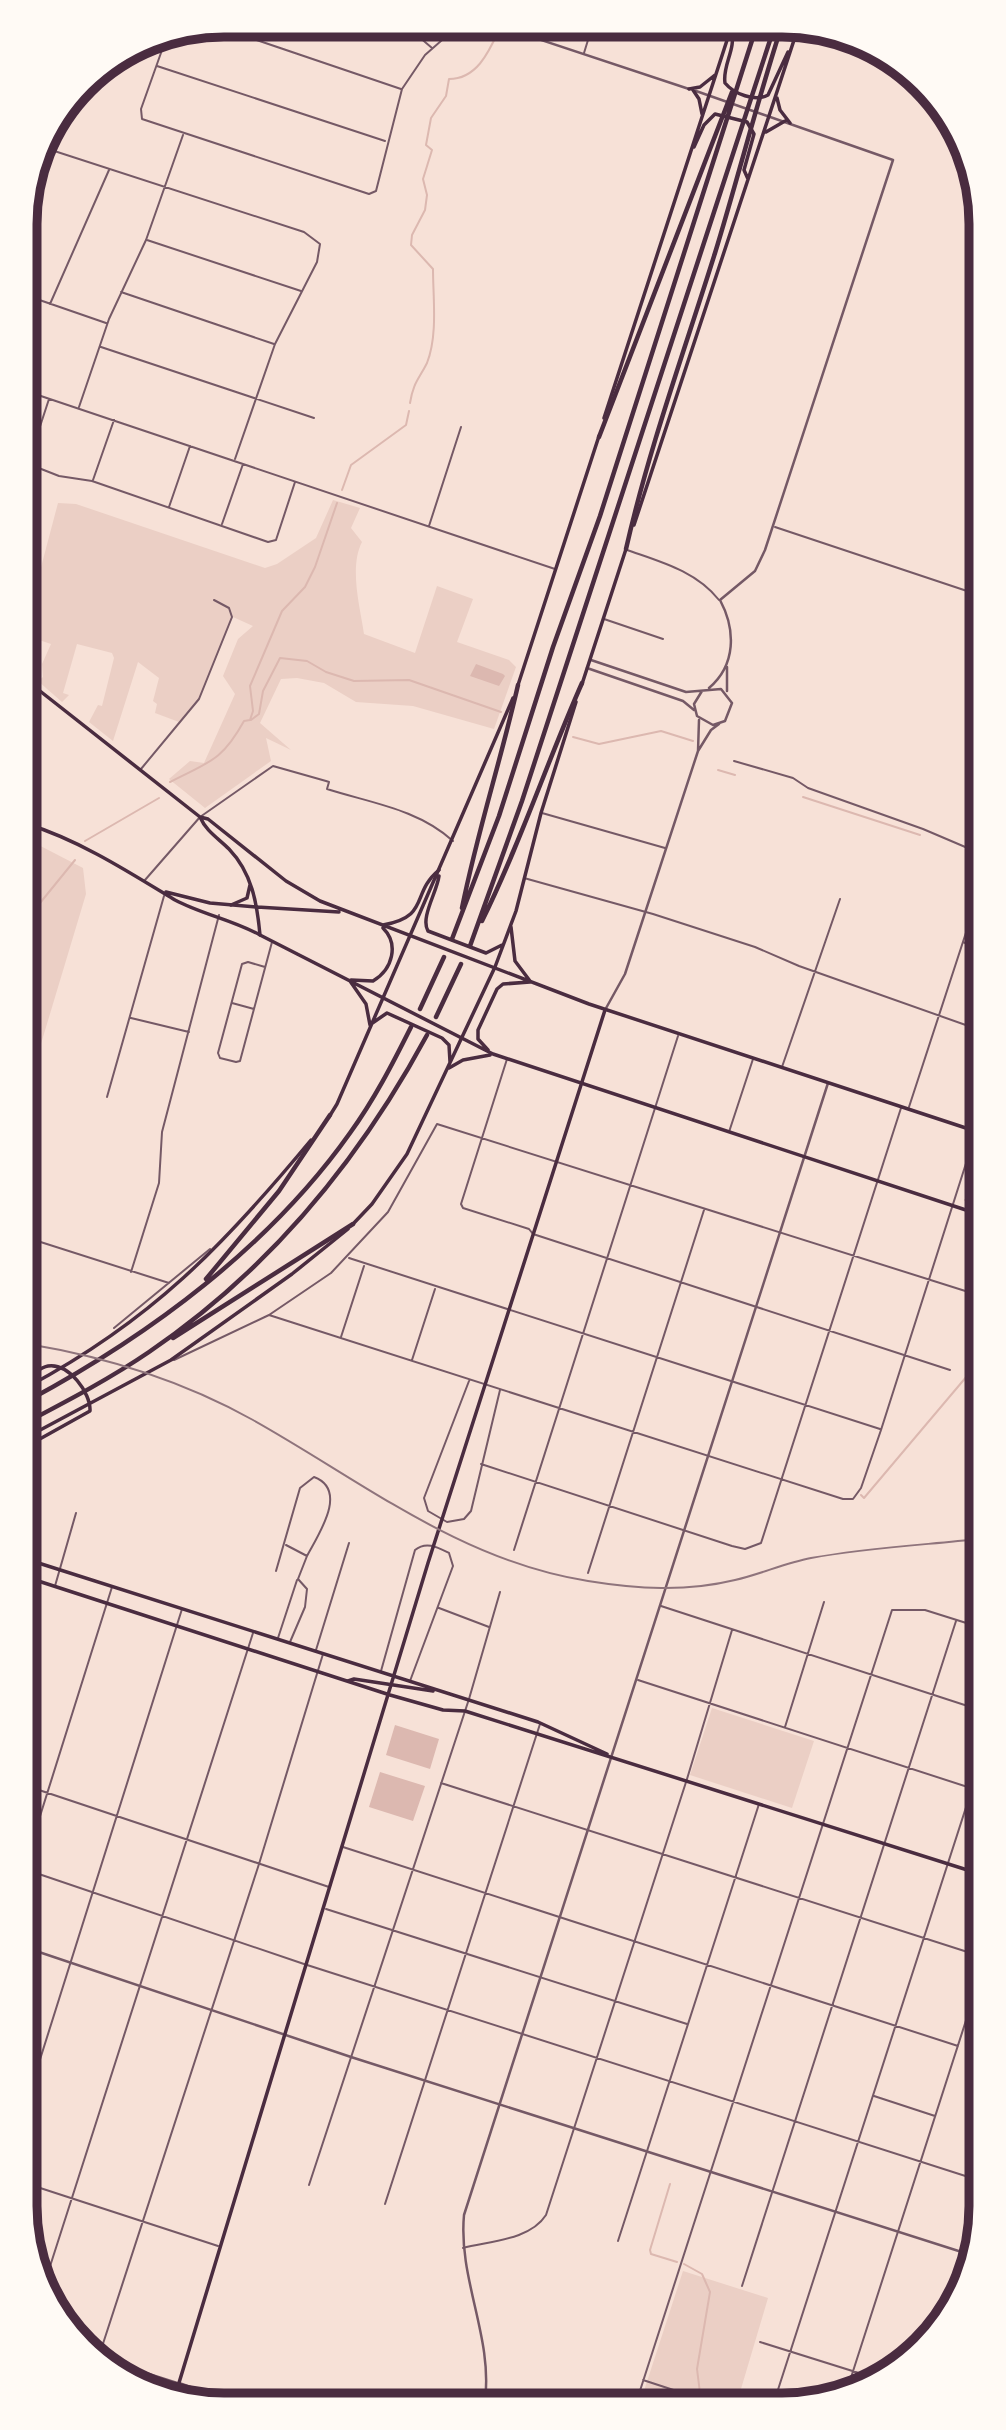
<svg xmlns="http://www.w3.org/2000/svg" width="1006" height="2430" font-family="'Fira Sans',sans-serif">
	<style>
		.green { fill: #ebcfc5 }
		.water { fill: #dcb8b0 }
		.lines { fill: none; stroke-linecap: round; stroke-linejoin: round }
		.stream { stroke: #dcb8b0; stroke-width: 2 }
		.minor { stroke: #755966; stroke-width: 2 }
		.tertiary { stroke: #755966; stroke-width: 2.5 }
		.secondary { stroke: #4a2c40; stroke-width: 3.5 }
		.primary { stroke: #4a2c40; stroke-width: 3.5 }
		.motorway { stroke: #4a2c40; stroke-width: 4.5 }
		.rail { stroke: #8f747c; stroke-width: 2 }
		.rim { fill: none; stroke: #4a2c40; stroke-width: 9 }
	</style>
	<rect width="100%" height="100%" fill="#f7e1d7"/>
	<path class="green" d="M333,500L360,508L351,528L362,542C349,567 360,607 364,634L415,653L437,586L473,599L457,642L509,660L516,667L494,729L413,706L356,702L324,683L297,678L281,679L260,723L291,750L266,738L271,761L205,808L169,779L190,761L204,763L235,694L223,676L238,639L253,626L233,617L199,699L179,722L155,713L157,704L153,701L159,678L138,662L113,741L89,722L98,705L102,706L114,658L112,653L77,644L63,693L69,695L62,702L38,681L43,677L42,664L51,644L30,637L26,648V624L58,503L76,504L265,568L277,564L316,538Z
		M27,839L83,868L86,894L28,1087Z
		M712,1708L814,1741L792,1808L690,1775Z
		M683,2271L768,2298L738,2399L641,2400Z"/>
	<path class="water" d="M476,664L503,674L505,676L499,686L470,676Z
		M395,1725L439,1739L430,1769L386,1755Z
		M380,1772L425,1786L413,1821L369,1807Z"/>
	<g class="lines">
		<path class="stream" d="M410,403C413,383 419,379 427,363C438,335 433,298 433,269L411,245L412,235L425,210L427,195L423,179L432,150L426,145L431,118L446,96L449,79C476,79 488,54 499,30
			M342,490L351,465L406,425L409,411
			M251,720L259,714L263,691L280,658L307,661L326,672L354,681L409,680L501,712
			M573,737L599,744L661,731L693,741
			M718,770L735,775
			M170,782C209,762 222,761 244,721L250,720L253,711L250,686L282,611L305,587L315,567L337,503
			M803,797L920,835
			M85,841L159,798
			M27,919L75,860
			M27,947L32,951L27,957
			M965,1200L978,1202
			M861,1495L864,1498L978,1363
			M670,2184L650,2250L651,2254L677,2262
			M684,2264L702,2274L710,2292L697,2369L700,2393"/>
		<path class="minor" d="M390,26L418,36L432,48
			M230,31L401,89
			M167,36L141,109L142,119L369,194L376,191L402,89L425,55L458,26
			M258,40L263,25
			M584,53L592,27
			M157,66L385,141
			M74,98L83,99L95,72
			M42,147L304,232L320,244L317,262L275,344L235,459
			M25,211L50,150
			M147,240L301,291
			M121,292L274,344
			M25,295L106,323
			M50,304L109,170
			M101,347L314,418
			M26,391L555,569
			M79,407L109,319L146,240L183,135
			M26,463L59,476L92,481L268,542L276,540L295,482
			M28,463L49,399
			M93,480L114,420
			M169,507L190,446
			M26,517L39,471
			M222,524L243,464
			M429,526L461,427
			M775,527L976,594
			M627,550C661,562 696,571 719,600
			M604,619L663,639
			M734,761L793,778L808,788L923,829L977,852
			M141,769L199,699L232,617L229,608L214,600
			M542,813L665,848
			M524,878L653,914L755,947L799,966L977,1029
			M145,880L200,817L273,766L326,781L329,782L327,789C371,803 418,809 453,841
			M963,942L977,948
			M265,967L248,962L242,964L218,1053L220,1058L236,1062L240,1061L272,942
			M232,1003L254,1009
			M131,1018L189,1032
			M507,1059L461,1204L463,1208L529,1229L533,1234L950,1370
			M782,1067L840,899
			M107,1097L164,896
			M909,1107L977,899
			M972,1129L978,1110
			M729,1132L753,1059
			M28,1238L169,1283
			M349,1258L880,1429
			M131,1272L159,1183L162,1132L219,915
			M269,1315L843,1499H853L861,1488L881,1430L976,1132
			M114,1328L210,1249
			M341,1337L364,1266
			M174,1360L269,1315L331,1273L388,1212L437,1124L978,1295
			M412,1360L435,1289
			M469,1381L424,1498L428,1511L447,1522L464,1519L471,1511L500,1390
			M481,1464L732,1546L745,1549L761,1543L901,1108
			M286,1545L307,1556L298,1579L307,1589L305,1607L290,1642
			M514,1550L678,1036
			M276,1571L300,1488L314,1477C349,1490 318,1535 307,1556
			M588,1573L704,1210
			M55,1586L76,1513
			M29,1599L40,1565
			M661,1606L980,1710
			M439,1608L489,1627
			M278,1638L297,1580
			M316,1650L349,1543
			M381,1671L415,1550C426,1541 437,1547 449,1553L453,1566L410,1681
			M638,1680L980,1791
			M785,1727L824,1602
			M441,1783L980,1956
			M30,1787L329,1887
			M343,1847L958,2046
			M30,1848L112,1587
			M30,1871L304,1964L981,2181
			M326,1909L687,2024
			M31,2088L182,1609
			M874,2096L935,2116
			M31,2185L218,2246
			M309,2185L469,1699L500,1592
			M385,2204L540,1724
			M618,2241L759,1804
			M463,2248C490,2241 530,2240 546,2215L687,1779L732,1630
			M45,2282L253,1633
			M742,2286L956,1621
			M936,2332L981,2192
			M760,2342L878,2379
			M99,2356L259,1864L323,1654
			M106,2360L178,2383
			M643,2380L701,2399
			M846,2393L980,1977
			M775,2399L980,1764
			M637,2400L892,1610H925L979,1627"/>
		<path class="tertiary" d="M499,26L689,89
			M696,91L893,160L765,550L755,571L720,600C736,630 736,665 709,688
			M591,660L686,692L721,689L732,703L725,721L713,725L697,716L694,704L702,691
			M587,668L683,701L694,710
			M727,691V667
			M698,751L699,720
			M605,1010L625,974L698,751L711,730L719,724
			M30,1949L351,2057L968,2254
			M179,2383L234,2402
			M485,2400C493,2337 458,2279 464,2215L828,1083"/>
		<path class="secondary" d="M731,31C737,48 722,65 725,83C734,94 755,102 768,95L788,52
			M689,89L700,87L715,75
			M693,90L699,99L702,114
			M777,98L780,110L790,123
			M766,132L785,121
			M694,147L704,125L715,114L747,122L754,134L744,170L748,179
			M604,418L731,28
			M634,525L798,28
			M582,684L626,549
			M518,685L599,436
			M27,824C79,840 129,872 175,900C201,914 233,920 260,935
			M439,876C437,892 420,918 428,931L486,953L502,945
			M166,892L210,903L257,907
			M371,1024L387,1013L442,1038L449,1045L450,1062
			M329,1117L337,1104L513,698
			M353,1224L372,1204L407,1154L495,967L516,911L541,813L576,702
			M28,1376C34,1373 42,1367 48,1366C69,1363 91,1393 90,1411L29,1445
			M29,1386C152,1320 223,1246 311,1140
			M29,1436L171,1360L292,1274L348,1229
			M29,1560L538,1722L607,1754
			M29,1578L390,1695L443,1710L465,1711L980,1874
			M348,1681L354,1679L433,1691
			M175,2396L428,1563L605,1010"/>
		<path class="primary" d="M26,680L200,817L208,819L286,881L320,901L589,1004L978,1132
			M200,817C206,831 218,838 229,849C252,873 257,903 260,935L493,1054L978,1214
			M231,905L247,898L250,885
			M257,907L339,912
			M383,925C431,916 410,894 439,870
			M511,927L515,961L530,981
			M351,980L373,981C393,969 399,944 383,928
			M350,981L366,1004L370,1025
			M488,1050L478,1039V1030L497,989L503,984L530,982
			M449,1068L463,1060L490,1055"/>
		<path class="motorway" d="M599,437L732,92
			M626,549C649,448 684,352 715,253C738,178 757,102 781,28
			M462,908C477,833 501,760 518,685
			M482,921C520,844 547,762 582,683
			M452,939L499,816L553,647L600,516L756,28
			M470,946L522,801L774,28
			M420,1009L444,957
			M436,1017L461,964
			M206,1279L279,1191L330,1115
			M173,1338L353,1224
			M29,1400C150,1335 270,1246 350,1133C374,1100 393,1063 411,1027
			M29,1421C69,1400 111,1378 149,1352C268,1271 359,1161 427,1035"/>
		<path class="rail" d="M28,1344C107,1357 183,1381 253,1420C362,1481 460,1561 588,1581C637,1589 686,1592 735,1580C761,1574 785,1563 811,1558C866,1548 923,1545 979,1539"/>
	</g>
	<path d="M0 0H1006V2430H0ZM224 37H782A187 187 0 0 1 969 224V2206A187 187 0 0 1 782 2393H224A187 187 0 0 1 37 2206V224A187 187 0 0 1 224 37Z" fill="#fffaf5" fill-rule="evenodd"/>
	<path class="rim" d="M224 37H782A187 187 0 0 1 969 224V2206A187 187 0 0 1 782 2393H224A187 187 0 0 1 37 2206V224A187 187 0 0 1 224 37Z"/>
</svg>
